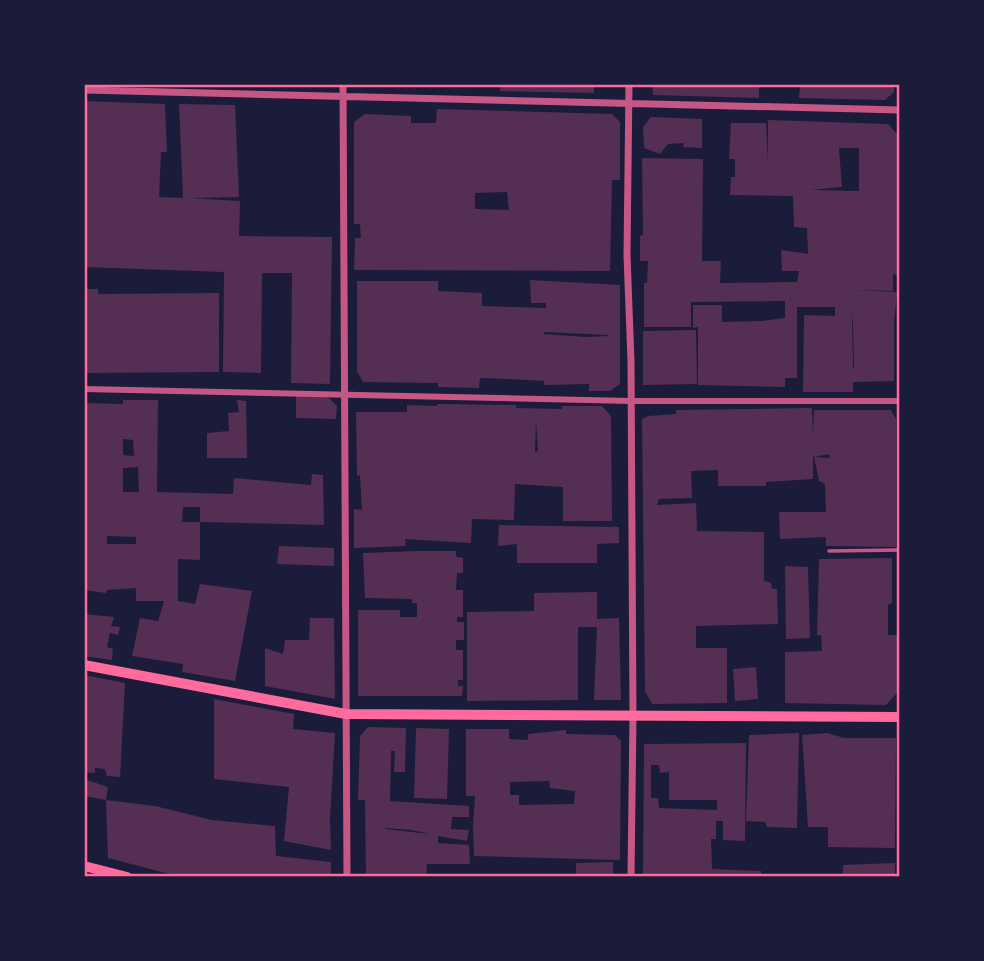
<svg xmlns="http://www.w3.org/2000/svg" width="984" height="961" font-family="Barlow,sans-serif">
	<style>
		.building { fill: #542f53; fill-rule: evenodd }
		.lines { fill: none; stroke-linecap: round; stroke-linejoin: round }
		.service { stroke: #c65784; stroke-width: 3.5 }
		.pedestrian { stroke: #c65784; stroke-width: 6 }
		.minor { stroke: #c65784; stroke-width: 7 }
		.secondary { stroke: #ff6b9d; stroke-width: 10 }
		.neatline { fill: none; stroke: #ff6b9d; stroke-width: 2.5 }
	</style>
	<rect width="100%" height="100%" fill="#1b1b3a"/>
	<path class="building" d="M446,84H466V87L446,86Z
		M500,84H594V93L500,91Z
		M652,84H759V98L653,95Z
		M776,84H894V92L885,100L799,98L800,86L776,87Z
		M84,101L165,104L167,152H161L159,197L183,198L179,104L235,105L239,197L190,198L240,201L239,236L332,237L330,384L291,383L292,273H262L261,373L223,372L224,272L84,267Z
		M437,109L612,114L620,122V180H612L610,271L354,270L355,238H361L360,224H354V122L365,114L411,116V123H436ZM507,192L509,210L475,209V193Z
		M651,117L702,119V148L683,147L684,143L668,144L660,154L644,148L643,127Z
		M768,120L888,124L897,134V275L893,274V291L850,290L897,292L894,323V381L853,382V392H803L804,315L835,316V307H797V378H785V387L698,385V327L693,328V305H722V322L762,321L785,318V301L691,302V327H644V283H647L648,261H640V236L643,235L642,158L703,159L702,261H721L720,283L797,282L799,271H782L781,250L808,254L807,228L794,227L793,196L730,195L731,177H735V159H729L731,123H766L768,162ZM839,148H859V191L811,190L842,187ZM852,312L853,324L854,369H853Z
		M530,280L620,285V384L610,391H589V384L544,385V381L509,379L480,378L479,388L438,387V383L363,382L357,371V281H438V291L482,293V306L546,308V303H531ZM545,332L608,335V336L586,337L543,334Z
		M84,289H98V294L219,293V372L84,373Z
		M696,330L697,384L643,385V331Z
		M296,396L328,397L337,406L336,419L296,418Z
		M123,400H158L157,492L233,494L234,478L311,485L312,474L323,475L324,525L200,522V560L178,559V601L195,604L200,584L252,591L235,681L182,672L183,664L132,656L140,618L158,621L164,601H136V588L107,590L106,593L84,590V403L123,404ZM123,439L133,440L134,456L123,455ZM138,467L139,492H123V468ZM183,507H200V522H182ZM107,536L136,537V544H107Z
		M237,400L246,401L247,458H207V433L229,431L228,413L239,412Z
		M437,404L516,405V408L562,409V406H602L611,416L612,521H563V487L515,484L514,520L472,519L471,543L405,539L406,546L354,548V509L362,510L360,475L357,476L356,412H407V405L437,406ZM536,419L538,451L535,452Z
		M812,408L813,435L814,410H891L896,419V547L826,546V537L780,539L779,512H826L825,484L819,481L814,457L830,458L829,454L814,457L813,453V479L766,482V486H718V470L691,471L692,498L659,499L657,505L696,503L697,531L764,532V581L771,583L772,589H777L778,624L696,626V648H727V703L652,704L645,691L642,419L648,416L676,414V410Z
		M499,525L619,527V543L597,544V563H517V544L498,546Z
		M279,546L334,548V566L277,564Z
		M418,551H456V557L463,558V573H457L456,590H463V617H457V622H464V640H456V650H463V680H458V686H463L462,696H358V610H400V617H417V603H412V599L365,598L363,553Z
		M892,558V603L888,605V635H897V693L886,705L785,703V652L822,651L821,635H817L819,559Z
		M785,566L808,567L810,638L786,639Z
		M597,592V619L619,618L621,700H594L597,627H578V700L467,701V612L534,611V593Z
		M84,614L114,617L111,626L120,627L118,635L110,633L107,647L113,649L112,660L84,656Z
		M310,618H334L335,699L265,686V648L283,654L285,640H309Z
		M756,667L758,699L735,701L733,669Z
		M84,675L125,683L120,777L107,776L105,769L95,768V773L84,772Z
		M214,699L294,714L293,729L335,733L330,819L331,850L284,841L289,787L214,779Z
		M368,727L406,728L405,772H394L395,751H391L390,801L469,806V817H452L451,829L469,830L467,841L438,836V843L469,845L470,864H427L426,877H366L365,800H358L360,736ZM385,828L412,830L430,834L385,829Z
		M416,728L449,729L447,799L414,798Z
		M466,729H509V739L528,740V734L566,730V734L615,735L621,741L620,860L474,856L473,826L475,796H466ZM549,781L550,788L575,791L574,804L519,805V795H510V782Z
		M799,733L797,828L767,827L765,822L746,821L749,735Z
		M827,733L844,738H896L895,848L828,847V827H808L802,735Z
		M746,743L745,841L723,840V821H716V839H711L712,869L761,871V877H643L644,744ZM651,765H659L660,773L669,772V800H717V810L659,808L658,798H651Z
		M84,779L108,787L106,800L84,796Z
		M106,800L155,806L212,820L275,826L276,856L331,862V877H181L108,858Z
		M613,862V877H576V863Z
		M895,863V877H843V865Z"/>
	<g class="lines">
		<path class="service" d="M829,551L900,550"/>
		<path class="pedestrian" d="M84,389L631,401H900"/>
		<path class="minor" d="M343,84L347,877
			M629,84L627,255L631,361L633,716L631,877
			M84,90L900,110"/>
		<path class="secondary" d="M84,665L346,714L900,717
			M84,866L127,877"/>
	</g>
	<rect width="984" height="961" fill="none" stroke="#1b1b3a" stroke-width="172"/>
	<rect x="86" y="86" width="812" height="789" class="neatline"/>
</svg>
